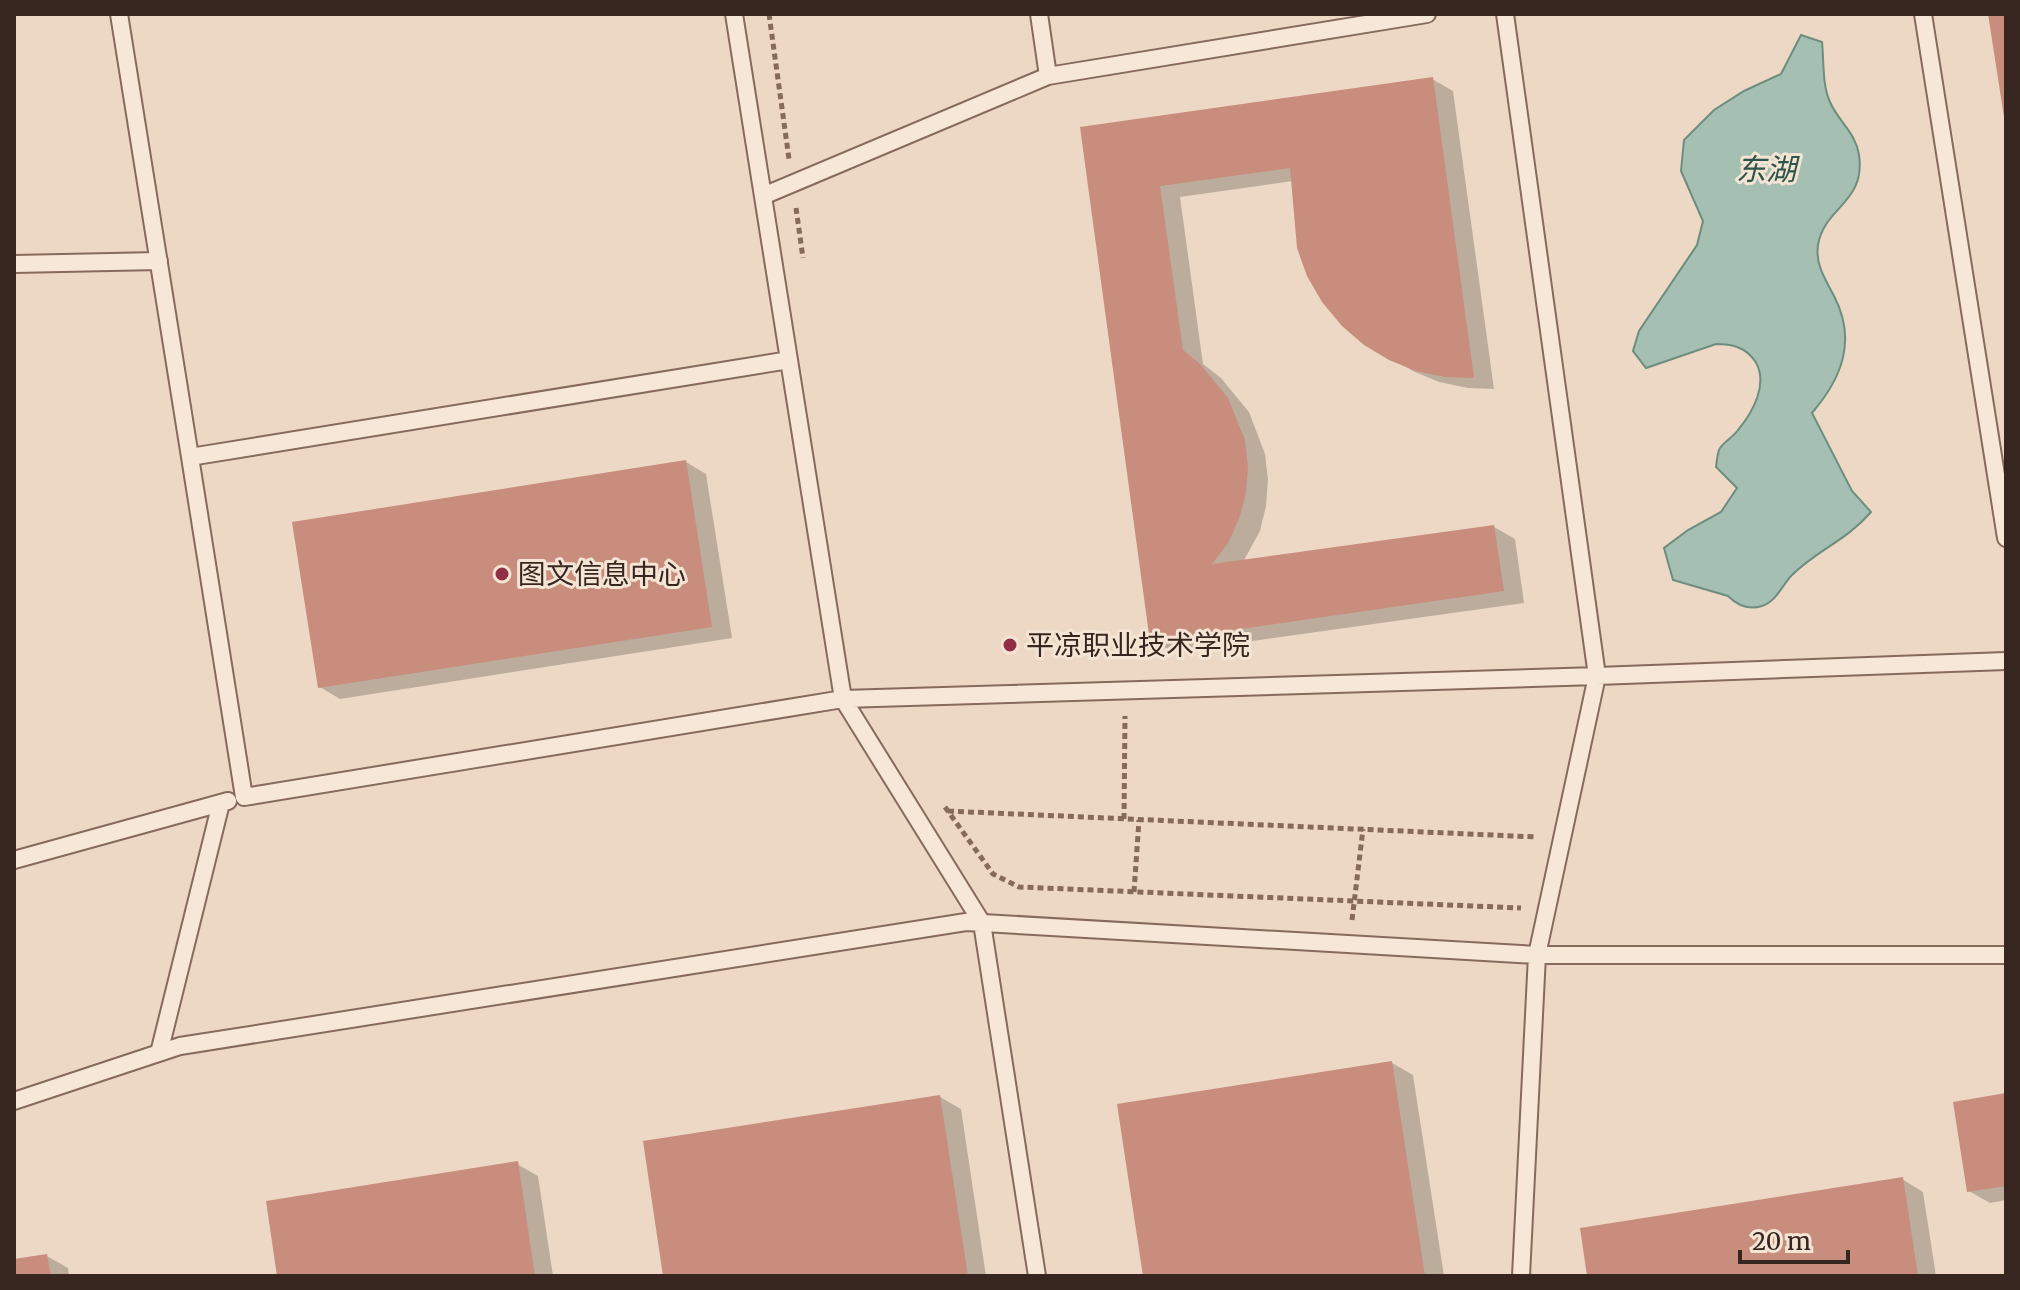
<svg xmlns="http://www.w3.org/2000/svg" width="2020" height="1290" font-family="Merriweather,'Noto Sans SC',serif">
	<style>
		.water { fill: #a6bfb3; stroke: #6d8d7f; stroke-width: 2 }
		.shadow { fill: #0003 }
		.building { fill: #c88d7c }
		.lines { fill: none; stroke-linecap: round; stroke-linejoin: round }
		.service-casing { stroke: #866a5c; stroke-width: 20 }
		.path { stroke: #866a5c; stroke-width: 5; stroke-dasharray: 6 4; stroke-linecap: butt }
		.service { stroke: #f7e7d7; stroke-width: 16 }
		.poi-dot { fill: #922e43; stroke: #f4e4d4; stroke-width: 3 }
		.labels { text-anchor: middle; stroke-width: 6; stroke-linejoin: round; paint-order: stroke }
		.poi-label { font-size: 28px; fill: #37261f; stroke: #f4e4d4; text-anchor: start }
		.water-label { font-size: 30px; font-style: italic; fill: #2f564b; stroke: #f4e4d4 }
	</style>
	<rect width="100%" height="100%" fill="#ecd8c4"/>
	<path class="water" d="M1801,35L1822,42C1824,60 1822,85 1830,102C1838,121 1856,133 1859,155C1866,203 1824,207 1818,245C1815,265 1826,280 1834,296C1857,340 1842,378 1812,413L1852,491L1871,512C1846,541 1817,550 1792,575C1782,585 1777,601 1762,606C1749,610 1737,605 1728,596L1673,580L1664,548L1688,530L1721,512L1737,488L1716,467C1717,462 1717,453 1720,448C1724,442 1733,437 1738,430C1753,412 1769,383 1755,361C1745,347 1732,344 1716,344L1646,368L1633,351L1639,331L1697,245L1703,221L1681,171L1684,140L1714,110L1744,91L1781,74Z"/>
	<path class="shadow" d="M1432,79L1453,91L1494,389L1468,388L1439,382L1413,371L1365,343L1293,181L1180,197L1203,364L1221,378L1249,412L1265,454L1268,480L1266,506L1260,531L1243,562L1494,527L1515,539L1524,603L1173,652L1152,640L1082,129Z
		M686,462L706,474L732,638L340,699L320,687Z
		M1392,1063L1413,1075L1444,1276H1145Z
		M2006,1095V1200L1990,1203L1969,1191Z
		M940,1097L961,1109L986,1276H665Z
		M517,1164L538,1176L553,1276H279Z
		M1902,1179L1923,1192L1936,1276H1589Z
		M47,1256L68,1268L69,1276H14V1261Z"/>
	<path class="building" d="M1988,14H2006V117H2004Z
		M1433,77L1474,378L1445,377L1416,371L1389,360L1364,345L1342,326L1322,302L1307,276L1297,248L1290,168L1160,186L1183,350L1200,364L1228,398L1245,440L1248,467L1246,493L1239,519L1228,543L1212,564L1494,525L1504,591L1150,642L1080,127Z
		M686,460L712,627L318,688L292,522Z
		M1392,1061L1425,1276H1143L1117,1104Z
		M2006,1093V1186L1967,1192L1953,1102Z
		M940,1095L968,1276H663L643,1141Z
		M518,1161L535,1276H277L266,1201Z
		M1903,1177L1918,1276H1587L1580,1228Z
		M47,1254L51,1276H14V1259Z"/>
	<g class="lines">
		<defs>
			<path id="service" d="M119,14L190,457L789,360L734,14
				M1039,14L1048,76
				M1505,14L1597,676L2006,661
				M1923,14L2006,538
				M763,196L1048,76L1427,14
				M14,264L159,261
				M190,457L244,797L843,699L789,360
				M843,699L1597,676L1537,955L1521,1276
				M843,699L982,923L1037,1276
				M14,860L228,801
				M159,1053L221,803
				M14,1101L180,1046L966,922L1537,955H2006"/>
		</defs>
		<use href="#service" class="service-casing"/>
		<path class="path" d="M769,14L789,159
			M796,208L803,258
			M945,807L993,874L1019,887L1521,908
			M948,811L1537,837
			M1124,819L1125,716
			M1134,892L1139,820
			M1352,920L1363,829"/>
		<use href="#service" class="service"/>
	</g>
	<g class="poi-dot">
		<circle cx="502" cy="574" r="8"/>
		<circle cx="1010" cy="645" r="8"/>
	</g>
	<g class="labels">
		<g class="poi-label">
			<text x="518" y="584">图文信息中心</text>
			<text x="1026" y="655">平凉职业技术学院</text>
		</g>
		<g class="water-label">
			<text x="1766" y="180">东湖</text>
		</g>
	</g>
	<rect width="2020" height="1290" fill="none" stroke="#37261f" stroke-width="32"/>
	<path d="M1740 1250v12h108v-12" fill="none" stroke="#37261f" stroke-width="4"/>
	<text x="1752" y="1250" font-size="24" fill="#37261f" stroke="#f4e4d4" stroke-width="6" paint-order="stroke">20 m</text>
</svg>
